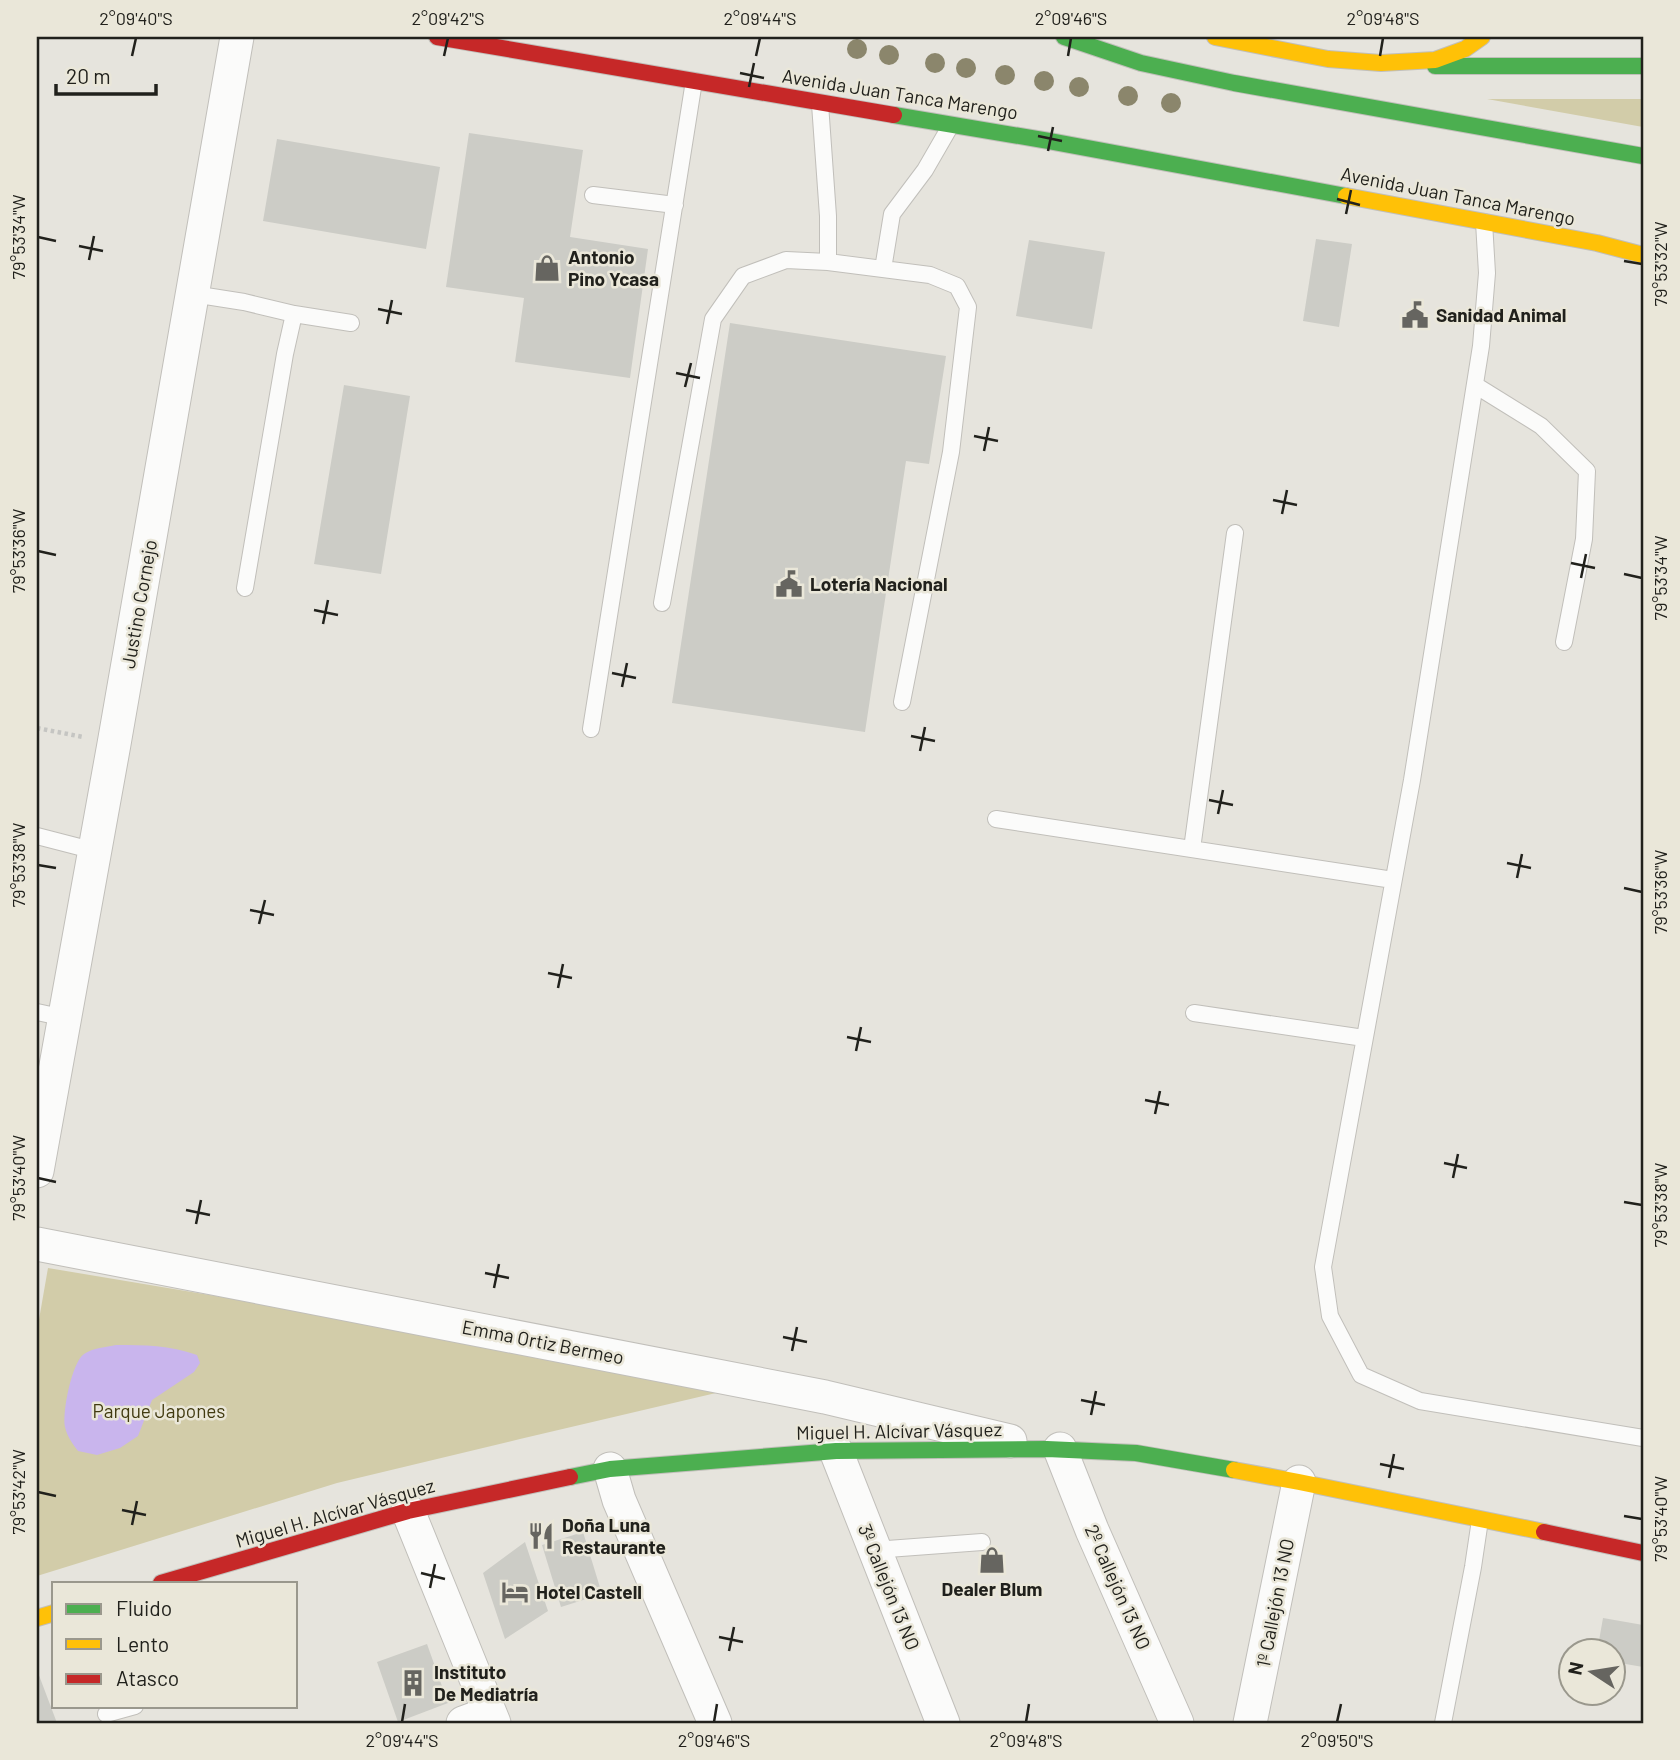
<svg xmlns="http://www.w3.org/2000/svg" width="1680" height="1760" font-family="Barlow,sans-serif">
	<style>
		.green { fill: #d2cca9 }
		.water { fill: #c9b5ed }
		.building { fill: #ccccc6 }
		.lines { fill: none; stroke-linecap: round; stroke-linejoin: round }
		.lane-casing { stroke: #c1bfba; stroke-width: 18 }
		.street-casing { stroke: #c1bfba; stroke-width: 35 }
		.fast-casing { stroke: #c1bfba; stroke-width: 18 }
		.slow-casing { stroke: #c1bfba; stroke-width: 18 }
		.jam-casing { stroke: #c1bfba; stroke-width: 18 }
		.path { stroke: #c5c5c2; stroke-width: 4.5; stroke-dasharray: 3.5 3.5; stroke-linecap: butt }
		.lane { stroke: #fbfbfa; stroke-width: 16 }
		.street { stroke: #fbfbfa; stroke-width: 33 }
		.fast { stroke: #4caf50; stroke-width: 16 }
		.slow { stroke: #ffc107; stroke-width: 16 }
		.jam { stroke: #c62828; stroke-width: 16 }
		.tree { fill: #8b866c }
		.ticks { fill: none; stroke: #21211c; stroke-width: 2.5 }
		.labels { text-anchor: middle; stroke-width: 5; stroke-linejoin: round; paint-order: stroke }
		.street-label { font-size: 19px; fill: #21211c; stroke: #eae7d9 }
		.poi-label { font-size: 19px; font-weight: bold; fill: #21211c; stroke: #eae7d9; text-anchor: start }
		.park-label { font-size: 19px; fill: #413a10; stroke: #eae7d9 }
		.neatline { fill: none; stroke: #21211c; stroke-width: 2.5 }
		.ticks-label { font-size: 18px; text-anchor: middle; fill: #21211c }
	</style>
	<rect width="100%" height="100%" fill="#e6e4dd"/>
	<path class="green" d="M1488,99H1643V127L1487,99Z
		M48,1268L750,1385L520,1439L337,1483L37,1576V1331Z"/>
	<path class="water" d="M116,1345C145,1345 169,1345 197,1355L200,1363L194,1372L152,1400L138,1436L120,1448L97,1455L78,1451C72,1443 67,1436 65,1427C62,1412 72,1362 84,1354C93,1348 106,1347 116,1345Z"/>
	<path class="building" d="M469,133L583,150L570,237L648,249L630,378L515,362L524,298L446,287Z
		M277,139L440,167L426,249L263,221Z
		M1316,239L1352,244L1339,327L1303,321Z
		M1029,240L1105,252L1092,329L1016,316Z
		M730,323L946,356L929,464L906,461L865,732L672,703Z
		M344,385L410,396L381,574L314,564Z
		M583,1532L602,1594L561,1607L542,1545Z
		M525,1542L548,1611L505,1639L483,1573Z
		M1603,1618L1643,1625V1667L1614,1662V1652H1597Z
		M427,1644L448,1703L398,1722L377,1662Z
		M37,1670L57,1723H37Z"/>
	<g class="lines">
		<defs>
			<path id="lane" d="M820,104L828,216V262
				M593,195L675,205
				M1484,222L1487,273L1481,346L1412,780L1323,1267L1330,1316L1361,1375L1420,1401L1643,1438
				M883,269L892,214L925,170L951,125
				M193,294L244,302L294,314L285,354L245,588
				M294,314L351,323
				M1475,385L1541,426L1587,471L1584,539L1564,642
				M662,603L713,319L743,276L786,260L828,262L930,275L957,286L968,307L951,452L902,702
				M591,729L694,81
				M996,819L1393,880
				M37,836L95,851
				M1192,849L1235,533
				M37,1012L65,1018
				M1194,1013L1364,1038
				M874,1550L982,1542
				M106,1714L135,1706
				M1443,1723L1473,1567L1480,1520"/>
			<path id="street" d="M37,1171L114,744L237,37
				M37,1244L825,1397L1010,1441
				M1060,1449L1092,1530L1177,1723
				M836,1451L943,1723
				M610,1469L619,1500L715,1723
				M408,1511L494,1723
				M463,1723L490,1713
				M1250,1723L1299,1482"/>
			<path id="fast" d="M1064,37L1141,63L1234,83L1643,156
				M1435,66H1643
				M894,115L1049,141L1346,196
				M570,1477L610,1469L836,1451L1047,1449L1136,1453L1234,1470"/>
			<path id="slow" d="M1215,37L1328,59L1381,63L1435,60L1465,49L1482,37
				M1346,196L1597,243L1643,255
				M1234,1470L1299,1482L1544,1532
				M37,1618L54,1613"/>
			<path id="jam" d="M437,37L894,115
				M1544,1532L1643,1553
				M161,1583L408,1511L570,1477"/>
		</defs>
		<use href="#lane" class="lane-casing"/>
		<use href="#street" class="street-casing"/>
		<use href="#fast" class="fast-casing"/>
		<use href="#slow" class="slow-casing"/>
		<use href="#jam" class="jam-casing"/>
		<path class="path" d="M37,728L83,737"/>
		<use href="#lane" class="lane"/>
		<use href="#street" class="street"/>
		<use href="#fast" class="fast"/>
		<use href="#slow" class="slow"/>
		<use href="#jam" class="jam"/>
	</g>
	<g class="tree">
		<circle cx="857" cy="49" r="10"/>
		<circle cx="889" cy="55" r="10"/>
		<circle cx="935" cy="63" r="10"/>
		<circle cx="966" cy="68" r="10"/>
		<circle cx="1005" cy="75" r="10"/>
		<circle cx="1044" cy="81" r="10"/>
		<circle cx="1079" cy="87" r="10"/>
		<circle cx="1128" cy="96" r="10"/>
		<circle cx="1171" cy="103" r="10"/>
	</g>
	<path class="ticks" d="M132,56L136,38M444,56L448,38M756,56L760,38M1068,56L1071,38M1380,56L1383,38M740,73L764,78M749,87L754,63M1038,136L1062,141M1048,151L1053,127M1337,199L1360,205M1346,214L1351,190M38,237L56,241M79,246L103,251M89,260L94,236M1624,261L1642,264M378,309L402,314M387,324L392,300M676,373L700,378M685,387L691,363M974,436L998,441M984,451L989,427M1273,500L1297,505M1282,514L1287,490M38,551L56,555M1571,563L1595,568M1624,574L1642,578M1581,578L1586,554M314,610L338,615M323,624L328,600M612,673L636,678M622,687L627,663M911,736L935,741M920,751L925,727M1209,800L1233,805M1218,814L1223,790M1507,863L1531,868M38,865L56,868M1517,878L1522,854M1624,888L1642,892M250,910L274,915M259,924L265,900M548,973L572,978M558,988L563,964M847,1037L871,1042M856,1051L861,1027M1145,1100L1169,1105M1155,1114L1160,1091M1444,1163L1467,1168M38,1178L56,1182M1453,1178L1458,1154M1624,1202L1642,1205M186,1210L210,1215M196,1224L201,1200M485,1273L509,1278M494,1288L499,1264M783,1337L807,1342M792,1351L797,1327M1081,1400L1105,1405M1091,1415L1096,1391M1380,1464L1404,1469M1389,1478L1394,1454M38,1492L56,1496M122,1510L146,1515M1624,1516L1642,1519M132,1525L137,1501M421,1573L445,1579M430,1588L435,1564M719,1637L743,1642M729,1651L734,1627M402,1722L405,1704M714,1722L717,1704M1026,1722L1029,1704M1337,1722L1341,1704"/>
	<defs>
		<symbol id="shop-bare" viewBox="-9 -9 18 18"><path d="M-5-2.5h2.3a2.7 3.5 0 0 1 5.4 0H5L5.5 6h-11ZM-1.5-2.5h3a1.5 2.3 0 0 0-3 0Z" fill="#666560" stroke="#eae7d9" stroke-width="2.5" paint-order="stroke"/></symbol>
		<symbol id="civic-bare" viewBox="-9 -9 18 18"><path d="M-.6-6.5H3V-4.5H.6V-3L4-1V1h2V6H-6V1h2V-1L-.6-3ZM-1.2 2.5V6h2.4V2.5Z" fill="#666560" stroke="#eae7d9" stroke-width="2.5" paint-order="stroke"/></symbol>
		<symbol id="restaurant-bare" viewBox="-9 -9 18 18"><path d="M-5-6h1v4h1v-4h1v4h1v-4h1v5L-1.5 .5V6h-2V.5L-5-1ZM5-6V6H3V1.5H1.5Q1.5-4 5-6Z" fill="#666560" stroke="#eae7d9" stroke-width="2.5" paint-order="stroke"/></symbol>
		<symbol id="hotel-bare" viewBox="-9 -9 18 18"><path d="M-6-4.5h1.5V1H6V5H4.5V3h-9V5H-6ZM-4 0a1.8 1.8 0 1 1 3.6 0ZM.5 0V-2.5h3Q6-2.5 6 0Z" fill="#666560" stroke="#eae7d9" stroke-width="2.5" paint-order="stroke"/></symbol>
		<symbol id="building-bare" viewBox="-9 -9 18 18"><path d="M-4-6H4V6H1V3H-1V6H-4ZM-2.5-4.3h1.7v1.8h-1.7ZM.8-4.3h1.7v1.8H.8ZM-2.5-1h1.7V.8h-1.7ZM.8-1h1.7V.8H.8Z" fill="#666560" stroke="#eae7d9" stroke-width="2.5" paint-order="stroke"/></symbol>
	</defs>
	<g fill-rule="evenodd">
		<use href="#shop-bare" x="528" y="249" width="38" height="38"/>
		<use href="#civic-bare" x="1396" y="296" width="38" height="38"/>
		<use href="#civic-bare" x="770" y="565" width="38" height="38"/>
		<use href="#restaurant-bare" x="522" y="1517" width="38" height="38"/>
		<use href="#shop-bare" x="973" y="1541" width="38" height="38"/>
		<use href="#hotel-bare" x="496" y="1573" width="38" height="38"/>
		<use href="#building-bare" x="394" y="1664" width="38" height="38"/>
	</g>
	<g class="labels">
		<g class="street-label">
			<text transform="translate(900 94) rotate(9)" y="7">Avenida Juan Tanca Marengo</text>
			<text transform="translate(1458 196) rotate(11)" y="7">Avenida Juan Tanca Marengo</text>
			<text transform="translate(139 604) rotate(-80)" y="7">Justino Cornejo</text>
			<text transform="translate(543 1342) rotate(11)" y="7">Emma Ortiz Bermeo</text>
			<text transform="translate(899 1431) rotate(-1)" y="7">Miguel H. Alcívar Vásquez</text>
			<text transform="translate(335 1513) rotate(-16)" y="7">Miguel H. Alcívar Vásquez</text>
			<text transform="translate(889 1587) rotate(68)" y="7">3º Callejón 13 NO</text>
			<text transform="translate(1118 1587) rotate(66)" y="7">2º Callejón 13 NO</text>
			<text transform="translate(1275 1603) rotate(-79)" y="7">1º Callejón 13 NO</text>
		</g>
		<g class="poi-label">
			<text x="568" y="264">Antonio<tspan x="568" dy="22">Pino Ycasa</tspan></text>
			<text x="1436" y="322">Sanidad Animal</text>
			<text x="810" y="591">Lotería Nacional</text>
			<text x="562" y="1532">Doña Luna<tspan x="562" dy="22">Restaurante</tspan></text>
			<text x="992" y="1596" text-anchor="middle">Dealer Blum</text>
			<text x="536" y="1599">Hotel Castell</text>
			<text x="434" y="1679">Instituto<tspan x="434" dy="22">De Mediatría</tspan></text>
		</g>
		<g class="park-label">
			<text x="159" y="1418">Parque Japones</text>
		</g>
	</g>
	<rect width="1680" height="1760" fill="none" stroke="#eae7d9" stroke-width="77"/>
	<rect x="52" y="1582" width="245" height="126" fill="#eae7d9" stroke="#9a988d" stroke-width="2"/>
	<rect x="66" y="1604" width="35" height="10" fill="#4caf50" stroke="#9a988d" stroke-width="2"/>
	<text x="116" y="1616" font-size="21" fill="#21211c">Fluido</text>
	<rect x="66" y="1639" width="35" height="10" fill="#ffc107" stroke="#9a988d" stroke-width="2"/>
	<text x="116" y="1652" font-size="21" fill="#21211c">Lento</text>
	<rect x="66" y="1674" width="35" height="10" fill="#c62828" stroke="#9a988d" stroke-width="2"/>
	<text x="116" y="1686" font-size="21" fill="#21211c">Atasco</text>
	<g transform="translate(1592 1672) rotate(282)"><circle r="33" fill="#eae7d9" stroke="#9a988d" stroke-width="2"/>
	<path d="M0-5L12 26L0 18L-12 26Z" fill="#666560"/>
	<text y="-10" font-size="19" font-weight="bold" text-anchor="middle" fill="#21211c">N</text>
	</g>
	<path d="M56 84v10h100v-10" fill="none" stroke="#21211c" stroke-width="3.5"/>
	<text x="66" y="84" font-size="21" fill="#21211c" stroke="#eae7d9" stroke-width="5" paint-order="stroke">20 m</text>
	<rect x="38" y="38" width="1604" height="1684" class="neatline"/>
	<g class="ticks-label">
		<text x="136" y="25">2°09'40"S</text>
		<text x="448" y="25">2°09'42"S</text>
		<text x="760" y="25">2°09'44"S</text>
		<text x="1071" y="25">2°09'46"S</text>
		<text x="1383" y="25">2°09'48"S</text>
		<text transform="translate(19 237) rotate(-90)" y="6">79°53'34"W</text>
		<text transform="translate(1661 264) rotate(-90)" y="6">79°53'32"W</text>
		<text transform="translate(19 551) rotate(-90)" y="6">79°53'36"W</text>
		<text transform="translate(1661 578) rotate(-90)" y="6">79°53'34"W</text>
		<text transform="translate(19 865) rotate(-90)" y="6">79°53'38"W</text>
		<text transform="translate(1661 892) rotate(-90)" y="6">79°53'36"W</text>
		<text transform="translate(19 1178) rotate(-90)" y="6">79°53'40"W</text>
		<text transform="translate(1661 1205) rotate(-90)" y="6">79°53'38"W</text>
		<text transform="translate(19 1492) rotate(-90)" y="6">79°53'42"W</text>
		<text transform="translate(1661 1519) rotate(-90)" y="6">79°53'40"W</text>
		<text x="402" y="1747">2°09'44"S</text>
		<text x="714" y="1747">2°09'46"S</text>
		<text x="1026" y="1747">2°09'48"S</text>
		<text x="1337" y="1747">2°09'50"S</text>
	</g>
</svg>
